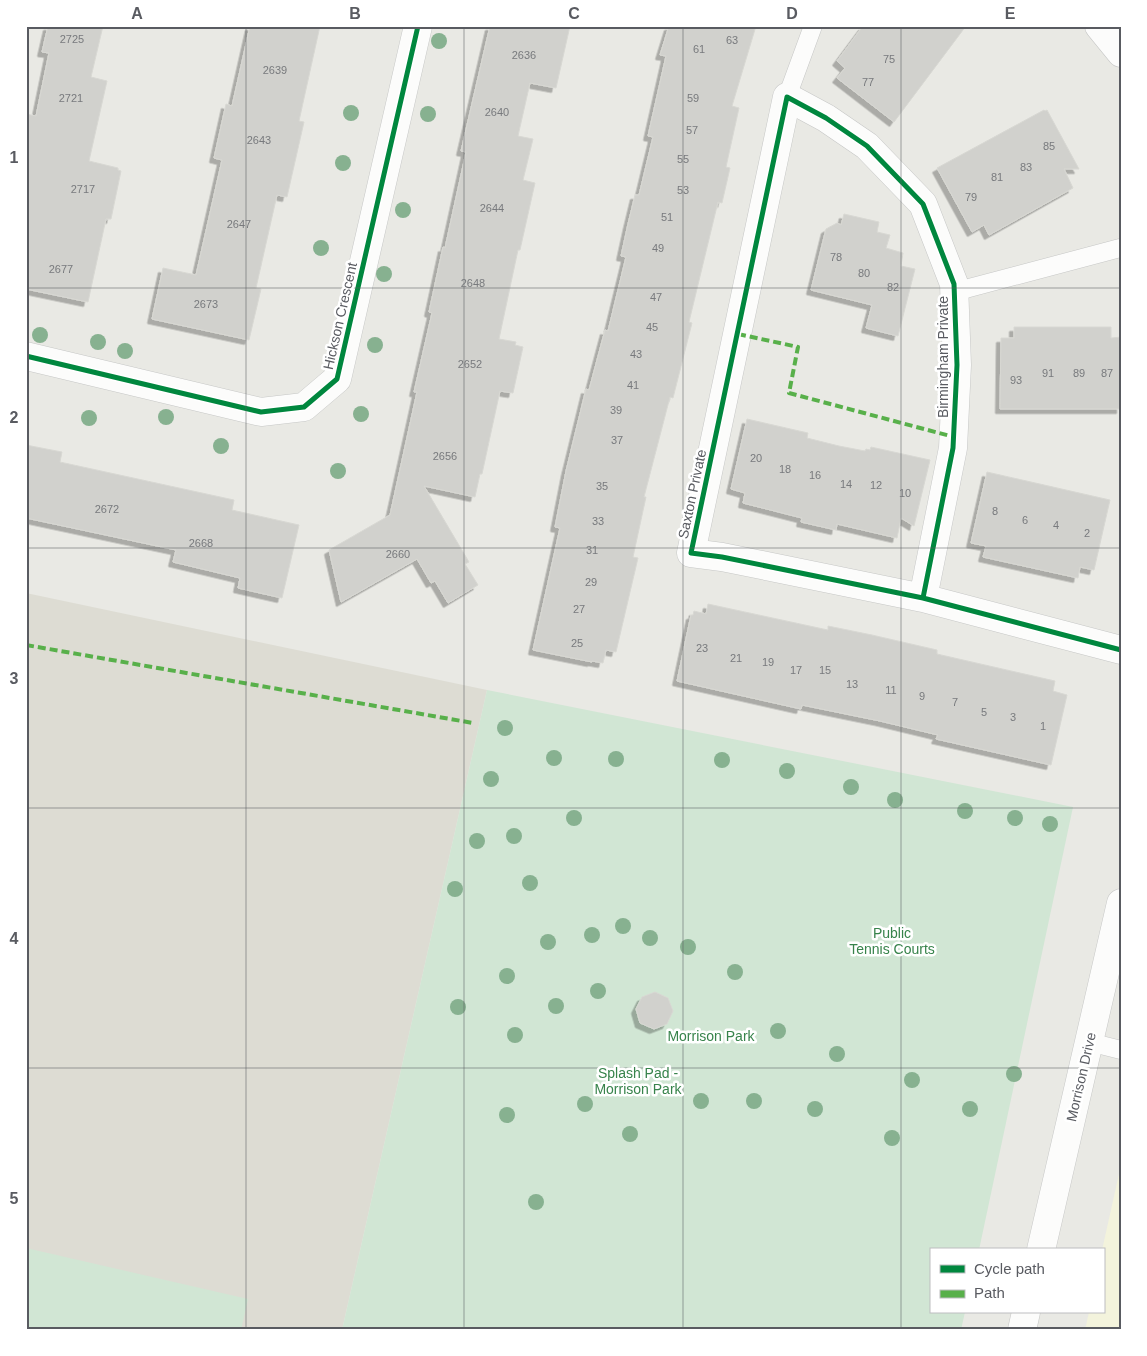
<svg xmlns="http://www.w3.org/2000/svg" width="1147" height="1356" font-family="Arial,sans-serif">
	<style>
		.commercial { fill: #f3f3dc }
		.education { fill: #dddcd3 }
		.green { fill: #d1e6d4 }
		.building { fill: #d1d1cd; stroke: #d8d8d3; filter: url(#shadow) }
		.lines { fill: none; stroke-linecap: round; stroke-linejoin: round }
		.service-casing { stroke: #c6c7c6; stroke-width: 19 }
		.minor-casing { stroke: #c6c7c6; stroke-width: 29 }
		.tertiary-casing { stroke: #c6c7c6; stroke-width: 29 }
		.service { stroke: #fcfcfb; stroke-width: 18 }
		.minor { stroke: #fcfcfb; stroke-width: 28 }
		.tertiary { stroke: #fcfcfb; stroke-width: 28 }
		.quiet { stroke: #58b04a; stroke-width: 4; stroke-dasharray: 8 4; stroke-linecap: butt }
		.cycleway-casing { stroke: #fff; stroke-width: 8 }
		.cycleway { stroke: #00873e; stroke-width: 5 }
		.tree { fill: #87b190 }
		.grid { fill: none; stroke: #595b61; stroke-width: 1; stroke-opacity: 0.55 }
		.labels { text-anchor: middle; stroke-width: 5; stroke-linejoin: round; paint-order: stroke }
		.number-label { font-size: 11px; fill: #787a7d }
		.street-label { font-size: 14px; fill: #595b61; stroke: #fff }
		.park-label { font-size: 14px; fill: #37834b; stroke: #fff }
		.neatline { fill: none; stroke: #595b61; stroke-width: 2 }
		.grid-label { font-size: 16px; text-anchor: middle; font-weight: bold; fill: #595b61 }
	</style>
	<defs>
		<filter id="shadow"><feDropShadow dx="-4.5" dy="4.5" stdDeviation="0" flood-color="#0004"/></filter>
	</defs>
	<rect width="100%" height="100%" fill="#e9e9e4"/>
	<path class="commercial" d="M1121,1165V1330H1085L1089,1312H1103V1250H1102Z"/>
	<path class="education" d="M26,593L487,690L342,1330H26Z"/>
	<path class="green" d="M487,690L1073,807L979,1250H931V1312H965L961,1330H342Z
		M26,1248L248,1299L241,1330H26Z"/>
	<path class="building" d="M48,26H103L91,77L107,81L89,161L118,168V170L121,171L111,219H106L88,302L26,289V114L36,116L49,53L42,52Z
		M250,26H320L299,121L304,122L287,197L277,195L256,288L261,289L249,340L152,319L163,268L196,275L222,160L214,158L226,104L232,106Z
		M490,26H570L556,88L530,83L518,136L533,139L523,180L535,183L520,250H518L499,339L516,342L515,345L523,347L513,393L500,391L482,474H480L475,497L424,486L469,562L465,564L478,585L448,603L435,581L431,583L417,559L341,602L329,550L390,515L417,392H414L432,313L429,312L443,247L445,248L466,152L461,151Z
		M669,26H756L732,106L739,108L726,167L730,168L722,203L718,202L689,322L692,323L673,398L670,397L644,497H646L633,557L638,558L616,652L606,650L603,663L592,661V662L533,650L560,528L555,527L566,471L586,389L589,390L605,330L608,331L626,257L621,256L628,224L635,195H639L653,137L648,136L666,56L660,55Z
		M863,26H966L894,122L837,78L845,68L837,61Z
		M1044,110L1045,111L1047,110L1079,169H1064L1073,188L989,235L984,225L972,232L937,168Z
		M844,214L879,222L877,232L890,235L886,248L903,253L901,266L915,269L898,336L866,328L872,305L811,290L826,229L837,223L841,225Z
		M1014,327H1111V338L1121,337V409H1000L1001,338H1014Z
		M747,419L808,433L807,438L839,446L865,451L866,449L870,450L871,447L930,460L914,526L901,518L897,538L837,524L836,530L801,522L802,518L743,503L745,493L731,489Z
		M26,445L62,452L60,462L234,500L232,510L299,525L282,598L238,588L240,578L173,562L176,550L26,518Z
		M987,472L1110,500L1094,570L1080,567L1078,578L983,557L986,546L971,543Z
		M708,604L828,630V626L872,635L937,650V654L1055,681L1053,691L1067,695L1051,765L936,739L938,735L880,721L802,705L801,709L677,681L691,615H693L694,611L706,614Z
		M655,992L668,998L673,1011L667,1024L654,1029L640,1023L636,1009L642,997Z"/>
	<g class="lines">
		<defs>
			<path id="service" d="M787,97L813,26
				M954,292L1120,248
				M1089,1042L1121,1050"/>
			<path id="minor" d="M26,356L261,412L304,407L337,379L418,26
				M923,598L953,448L957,365L954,284L923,204L867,146L826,118L787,97L691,553L722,557L923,598L1121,650"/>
			<path id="tertiary" d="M1099,26L1121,53
				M1041,1250L1121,903
				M1022,1330L1026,1312"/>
		</defs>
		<use href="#service" class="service-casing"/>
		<use href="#minor" class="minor-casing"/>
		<use href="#tertiary" class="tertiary-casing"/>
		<use href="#service" class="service"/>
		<use href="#minor" class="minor"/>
		<use href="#tertiary" class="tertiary"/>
		<path class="quiet" d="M738,334L798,347L789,393L954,437
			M26,645L473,723"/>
		<defs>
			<path id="cycleway" d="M26,356L261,412L304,407L337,379L418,26
				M923,598L953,448L957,365L954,284L923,204L867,146L826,118L787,97L691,553L722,557L923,598L1121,650"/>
		</defs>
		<use href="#cycleway" class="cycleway-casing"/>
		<use href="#cycleway" class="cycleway"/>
	</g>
	<g class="tree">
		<circle cx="439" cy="41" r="8"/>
		<circle cx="351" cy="113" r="8"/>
		<circle cx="428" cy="114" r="8"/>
		<circle cx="343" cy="163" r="8"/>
		<circle cx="403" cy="210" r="8"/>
		<circle cx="321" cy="248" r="8"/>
		<circle cx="384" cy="274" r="8"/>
		<circle cx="40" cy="335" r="8"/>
		<circle cx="98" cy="342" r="8"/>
		<circle cx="375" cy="345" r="8"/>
		<circle cx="125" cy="351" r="8"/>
		<circle cx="361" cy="414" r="8"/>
		<circle cx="166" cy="417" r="8"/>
		<circle cx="89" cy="418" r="8"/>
		<circle cx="221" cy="446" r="8"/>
		<circle cx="338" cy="471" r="8"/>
		<circle cx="505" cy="728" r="8"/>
		<circle cx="554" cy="758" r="8"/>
		<circle cx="616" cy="759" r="8"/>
		<circle cx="722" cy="760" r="8"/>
		<circle cx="787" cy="771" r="8"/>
		<circle cx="491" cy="779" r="8"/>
		<circle cx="851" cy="787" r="8"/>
		<circle cx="895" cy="800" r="8"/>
		<circle cx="965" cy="811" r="8"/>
		<circle cx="574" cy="818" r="8"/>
		<circle cx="1015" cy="818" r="8"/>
		<circle cx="1050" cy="824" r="8"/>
		<circle cx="514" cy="836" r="8"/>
		<circle cx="477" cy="841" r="8"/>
		<circle cx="530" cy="883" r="8"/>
		<circle cx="455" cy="889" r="8"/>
		<circle cx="623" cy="926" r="8"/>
		<circle cx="592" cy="935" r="8"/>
		<circle cx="650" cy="938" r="8"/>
		<circle cx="548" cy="942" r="8"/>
		<circle cx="688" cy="947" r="8"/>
		<circle cx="735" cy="972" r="8"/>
		<circle cx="507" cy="976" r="8"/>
		<circle cx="598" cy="991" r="8"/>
		<circle cx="556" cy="1006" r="8"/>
		<circle cx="458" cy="1007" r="8"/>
		<circle cx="778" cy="1031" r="8"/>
		<circle cx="515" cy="1035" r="8"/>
		<circle cx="837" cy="1054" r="8"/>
		<circle cx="1014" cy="1074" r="8"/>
		<circle cx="912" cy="1080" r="8"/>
		<circle cx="701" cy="1101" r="8"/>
		<circle cx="754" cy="1101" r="8"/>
		<circle cx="585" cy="1104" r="8"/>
		<circle cx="815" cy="1109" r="8"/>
		<circle cx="970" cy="1109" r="8"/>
		<circle cx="507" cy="1115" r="8"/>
		<circle cx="630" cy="1134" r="8"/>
		<circle cx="892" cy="1138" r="8"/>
		<circle cx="536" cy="1202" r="8"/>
	</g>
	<path class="grid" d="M246,26V1330M464,26V1330M683,26V1330M901,26V1330M26,288H1121M26,548H1121M26,808H1121M26,1068H1121"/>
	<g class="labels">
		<g class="number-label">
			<text x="72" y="43">2725</text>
			<text x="732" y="44">63</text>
			<text x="699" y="53">61</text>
			<text x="524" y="59">2636</text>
			<text x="889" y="63">75</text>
			<text x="275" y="74">2639</text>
			<text x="868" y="86">77</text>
			<text x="71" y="102">2721</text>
			<text x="693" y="102">59</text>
			<text x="497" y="116">2640</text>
			<text x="692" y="134">57</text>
			<text x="259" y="144">2643</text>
			<text x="1049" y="150">85</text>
			<text x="683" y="163">55</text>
			<text x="1026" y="171">83</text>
			<text x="997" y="181">81</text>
			<text x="83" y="193">2717</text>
			<text x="683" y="194">53</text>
			<text x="971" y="201">79</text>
			<text x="492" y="212">2644</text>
			<text x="667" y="221">51</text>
			<text x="239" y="228">2647</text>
			<text x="658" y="252">49</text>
			<text x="836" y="261">78</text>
			<text x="61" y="273">2677</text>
			<text x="864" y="277">80</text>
			<text x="473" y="287">2648</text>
			<text x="893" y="291">82</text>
			<text x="656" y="301">47</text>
			<text x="206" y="308">2673</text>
			<text x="652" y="331">45</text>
			<text x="636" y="358">43</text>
			<text x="470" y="368">2652</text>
			<text x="1048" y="377">91</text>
			<text x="1079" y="377">89</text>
			<text x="1107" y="377">87</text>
			<text x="1016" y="384">93</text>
			<text x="633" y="389">41</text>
			<text x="616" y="414">39</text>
			<text x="617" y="444">37</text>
			<text x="445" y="460">2656</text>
			<text x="756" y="462">20</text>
			<text x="785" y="473">18</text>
			<text x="815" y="479">16</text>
			<text x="846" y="488">14</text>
			<text x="876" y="489">12</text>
			<text x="602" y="490">35</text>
			<text x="905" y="497">10</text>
			<text x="107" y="513">2672</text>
			<text x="995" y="515">8</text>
			<text x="1025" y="524">6</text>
			<text x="598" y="525">33</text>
			<text x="1056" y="529">4</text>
			<text x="1087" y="537">2</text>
			<text x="201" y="547">2668</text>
			<text x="592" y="554">31</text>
			<text x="398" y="558">2660</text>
			<text x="591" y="586">29</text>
			<text x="579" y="613">27</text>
			<text x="577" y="647">25</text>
			<text x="702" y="652">23</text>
			<text x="736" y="662">21</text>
			<text x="768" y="666">19</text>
			<text x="796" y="674">17</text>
			<text x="825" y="674">15</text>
			<text x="852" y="688">13</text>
			<text x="891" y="694">11</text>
			<text x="922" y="700">9</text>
			<text x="955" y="706">7</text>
			<text x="984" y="716">5</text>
			<text x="1013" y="721">3</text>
			<text x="1043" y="730">1</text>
		</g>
		<g class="street-label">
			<text transform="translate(340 316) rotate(-77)" y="5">Hickson Crescent</text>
			<text transform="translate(943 357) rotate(-90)" y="5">Birmingham Private</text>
			<text transform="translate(692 494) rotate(-78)" y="5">Saxton Private</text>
			<text transform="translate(1081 1077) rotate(-77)" y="5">Morrison Drive</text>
		</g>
		<g class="park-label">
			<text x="892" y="938">Public<tspan x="892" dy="16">Tennis Courts</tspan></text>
			<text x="711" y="1041">Morrison Park</text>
			<text x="638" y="1078">Splash Pad -<tspan x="638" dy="16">Morrison Park</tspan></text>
		</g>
	</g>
	<rect width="1147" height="1356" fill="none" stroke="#ffffff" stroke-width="55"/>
	<rect x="930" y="1248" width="175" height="65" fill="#ffffff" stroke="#bdbdc0"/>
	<rect x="940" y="1265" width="25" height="8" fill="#00873e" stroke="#bdbdc0"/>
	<text x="974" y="1274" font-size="15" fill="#595b61">Cycle path</text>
	<rect x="940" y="1290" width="25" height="8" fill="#58b04a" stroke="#bdbdc0"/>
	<text x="974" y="1298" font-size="15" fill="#595b61">Path</text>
	<rect x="28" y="28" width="1092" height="1300" class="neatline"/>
	<g class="grid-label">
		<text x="137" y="19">A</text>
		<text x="355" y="19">B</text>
		<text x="574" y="19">C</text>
		<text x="792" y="19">D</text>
		<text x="1010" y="19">E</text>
		<text x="14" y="163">1</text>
		<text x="14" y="423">2</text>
		<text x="14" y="684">3</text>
		<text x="14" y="944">4</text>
		<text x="14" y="1204">5</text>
	</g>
</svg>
